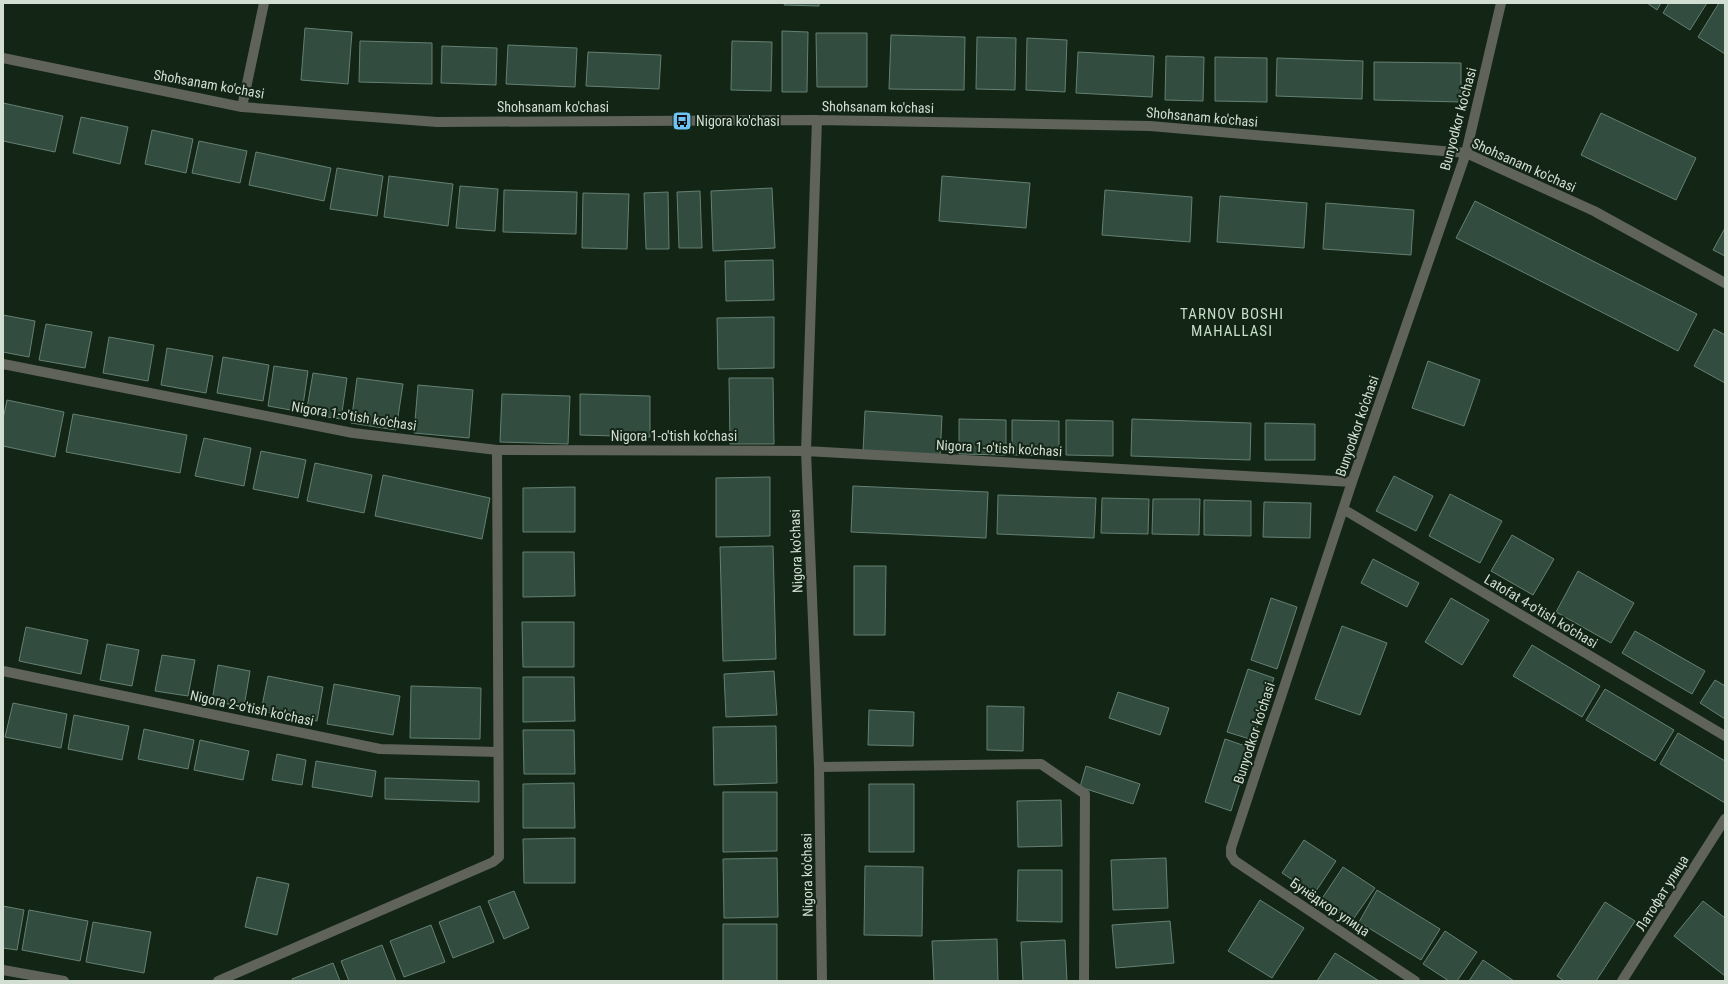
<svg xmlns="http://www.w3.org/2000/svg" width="1728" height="984" font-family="'Roboto Condensed',sans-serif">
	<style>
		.building { fill: #324c40; stroke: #658073 }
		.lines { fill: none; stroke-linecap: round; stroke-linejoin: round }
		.minor { stroke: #5f6359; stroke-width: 10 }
		.labels { text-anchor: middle; stroke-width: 4; stroke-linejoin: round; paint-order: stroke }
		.street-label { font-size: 14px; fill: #d3ded3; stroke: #132515 }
		.poi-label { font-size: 14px; fill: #d3ded3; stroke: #132515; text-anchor: start }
		.neighbourhood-label { font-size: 15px; letter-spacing: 1px; fill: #c8dec8; stroke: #132515 }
	</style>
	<rect width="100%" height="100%" fill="#132515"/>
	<path class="building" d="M785,3H819V6L784,5Z
		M1647,3H1661L1657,10Z
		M1669,3H1707L1690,30L1663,13Z
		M1719,3L1725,4V54L1698,37Z
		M305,28L352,32L348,84L301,80Z
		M782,31L808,32L807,92H782Z
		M816,33H867V87H817Z
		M891,35L965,37L964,90L889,89Z
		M977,37L1016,38L1015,90L976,89Z
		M1027,38L1067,40L1065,92L1026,90Z
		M360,41L432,43V84L359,82Z
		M732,41L772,42L771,91L731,90Z
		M508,45L577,48L575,87L506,84Z
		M442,46L497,48L496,85L441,83Z
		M588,52L661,55L659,89L586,86Z
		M1078,52L1154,56L1152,97L1076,93Z
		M1166,56L1204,57L1203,101L1165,100Z
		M1215,57L1267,58V102L1215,101Z
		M1277,58L1363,61L1362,99L1276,96Z
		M1374,62L1461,63V102L1374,100Z
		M3,103L63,116L55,152L3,141Z
		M1601,113L1696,158L1676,200L1581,155Z
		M81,117L128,127L120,164L73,153Z
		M152,130L193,139L186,173L145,164Z
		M199,141L247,151L240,183L192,173Z
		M256,152L331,168L324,201L249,185Z
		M337,168L383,176L377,216L330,209Z
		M389,176L453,184L448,226L384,217Z
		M942,176L1030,183L1026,228L939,221Z
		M460,186L498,189L495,231L456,228Z
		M772,188L775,248L713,251L711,191Z
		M504,190L577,192L576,234L503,232Z
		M1105,190L1192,197L1190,242L1102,235Z
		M700,191L702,248H679L677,192Z
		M668,192L669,249H646L644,193Z
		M583,193L629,194L627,249L582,248Z
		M1220,196L1307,203L1304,248L1217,242Z
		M1475,201L1697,314L1678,351L1456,238Z
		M1326,203L1414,210L1411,255L1323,249Z
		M1725,228V256L1713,250Z
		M773,260L774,300L726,301L725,261Z
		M3,315L35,321L29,357L3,352Z
		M774,317V368L718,369L717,318Z
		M46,324L92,332L85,368L39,360Z
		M1714,329L1725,335V383L1694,366Z
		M109,337L154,345L148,381L103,373Z
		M167,348L213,356L206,393L161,385Z
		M223,357L269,365L263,401L217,393Z
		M1428,361L1480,380L1464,426L1412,408Z
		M274,366L308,371L302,412L268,406Z
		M313,373L347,378L341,419L306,414Z
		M357,378L403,384L396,430L351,423Z
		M729,378H773L774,444H730Z
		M418,385L473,390L469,438L414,433Z
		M502,394L570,396L568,444L500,442Z
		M580,394L650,396V437L580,435Z
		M7,400L64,412L55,457L3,446V419Z
		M865,411L942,416L940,457L863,452Z
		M73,414L187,435L180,473L66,452Z
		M959,419L1006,420V455L959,454Z
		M1132,419L1251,423L1250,460L1131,456Z
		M1012,420L1059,421V456L1012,455Z
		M1066,420L1113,421V456L1066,455Z
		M1265,423L1315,424V460H1265Z
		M204,438L251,448L244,486L195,476Z
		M261,451L306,460L298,498L253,489Z
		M315,463L372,475L364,513L307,501Z
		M383,475L490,498L482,539L375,516Z
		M1394,476L1433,496L1416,531L1376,511Z
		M770,477V536L716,537V478Z
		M853,486L988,492L986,538L851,532Z
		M575,487V532H523V488Z
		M1450,494L1502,521L1480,563L1429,536Z
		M998,495L1096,498L1094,538L997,534Z
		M1102,498L1149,499L1148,534L1101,533Z
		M1153,499H1200L1199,535L1152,534Z
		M1204,500L1251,501V536L1204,535Z
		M1264,502L1311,503L1310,538L1263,537Z
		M1512,535L1554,559L1533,595L1491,571Z
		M773,546L776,659L723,661L720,547Z
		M523,552H574L575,596L523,597Z
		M1373,559L1419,583L1407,607L1361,583Z
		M854,566H886L885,635H854Z
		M1578,571L1634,603L1611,643L1556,612Z
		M1271,598L1297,607L1277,669L1251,660Z
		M1451,598L1489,620L1462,665L1425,642Z
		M522,622H574V667H523Z
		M1342,626L1387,643L1360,715L1315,699Z
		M26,627L88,640L81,674L19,661Z
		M1635,631L1705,671L1692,694L1622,653Z
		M107,644L139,650L132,686L100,680Z
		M1532,645L1600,686L1582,717L1513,676Z
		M162,655L195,660L188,696L155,691Z
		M218,665L250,671L244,707L212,701Z
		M1248,669L1274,678L1253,740L1227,732Z
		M774,671L777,715L726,717L724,674Z
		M268,676L323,687L317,721L261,711Z
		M523,677H574L575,721L523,722Z
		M1715,680L1725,686V719L1700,703Z
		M334,684L400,696L393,735L327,724Z
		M411,686L481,688L480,739L410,738Z
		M1605,689L1674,730L1655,761L1586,720Z
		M1118,692L1169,708L1160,735L1109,718Z
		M13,703L67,714L61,748L5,737Z
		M987,706L1024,707L1023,751L987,750Z
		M869,710L914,712L913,746L868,745Z
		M74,715L129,726L122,760L68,749Z
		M776,726L777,783L714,785L713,727Z
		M144,729L194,740L188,769L138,759Z
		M523,730H574L575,774H524Z
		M1678,733L1725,761V803L1660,764Z
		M1225,739L1251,748L1231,811L1205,802Z
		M200,740L249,751L243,780L194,770Z
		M277,754L306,760L302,785L272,780Z
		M316,761L376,771L372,797L312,787Z
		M1086,766L1140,784L1133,804L1080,787Z
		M385,778L479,781V802L385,799Z
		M574,783L575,828H523V784Z
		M869,784H914V852H869Z
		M723,792H777V851L723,852Z
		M1061,800L1062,846L1018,847L1017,801Z
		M575,838V883H524L523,839Z
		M1304,840L1336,861L1314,894L1282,873Z
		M777,858L778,917L724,918L723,859Z
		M1166,858L1168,908L1113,910L1111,860Z
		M865,866L923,867L922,936L864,935Z
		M1343,867L1375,888L1352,921L1321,900Z
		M1018,870H1062V922L1017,921Z
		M257,877L289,884L277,935L245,927Z
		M1377,890L1440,929L1421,960L1359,922Z
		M514,891L529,928L504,939L488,901Z
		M1260,900L1304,928L1272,978L1228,951Z
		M1703,901L1725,918V976L1674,936Z
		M1605,902L1635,921L1596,981H1564L1557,976Z
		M3,906L24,910L17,950L3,948Z
		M480,906L494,942L453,958L439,922Z
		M29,910L88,921L80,961L22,950Z
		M1170,921L1174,963L1116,968L1112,925Z
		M93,922L151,932L144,973L86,962Z
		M723,924H777V981H723Z
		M431,925L445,962L404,977L390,941Z
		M1445,931L1477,952L1457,981H1449L1423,964Z
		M997,939L998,981H934L932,941Z
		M1065,940L1067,981H1023L1021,942Z
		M382,945L396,981H349L341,961Z
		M1335,953L1379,981H1317Z
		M1483,960L1514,981H1469Z
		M333,963L340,981H293L292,979Z"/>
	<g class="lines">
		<path class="minor" d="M3,58L242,107L437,122L817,120L1150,126L1466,153L1594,211L1725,283
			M242,107L264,3
			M817,120L806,451L819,767L822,981
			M3,364L353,433L497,450L806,451L1352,482
			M1343,509L1725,736
			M3,671L380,749L498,752
			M819,767L1041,764L1085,794L1084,981
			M3,970L64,981
			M218,981L493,862L499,857L497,450
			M1415,981L1235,861L1231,855V848L1352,482L1466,153L1501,3
			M1622,981L1725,819"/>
	</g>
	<defs>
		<symbol id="bus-square" viewBox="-11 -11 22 22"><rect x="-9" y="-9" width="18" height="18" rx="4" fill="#6fc2f4" stroke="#132515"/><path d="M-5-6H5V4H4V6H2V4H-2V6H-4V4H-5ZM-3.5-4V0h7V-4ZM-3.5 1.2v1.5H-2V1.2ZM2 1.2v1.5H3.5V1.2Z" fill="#111"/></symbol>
	</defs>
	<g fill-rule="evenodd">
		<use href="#bus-square" x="671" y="110" width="22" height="22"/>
	</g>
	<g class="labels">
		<g class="street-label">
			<text transform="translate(209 84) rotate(10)" y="5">Shohsanam ko'chasi</text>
			<text x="553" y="112">Shohsanam ko'chasi</text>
			<text transform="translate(878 107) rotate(1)" y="5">Shohsanam ko'chasi</text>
			<text transform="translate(1202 117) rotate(5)" y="5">Shohsanam ko'chasi</text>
			<text transform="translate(1458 119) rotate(-75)" y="5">Bunyodkor ko'chasi</text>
			<text transform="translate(1524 165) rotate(24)" y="5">Shohsanam ko'chasi</text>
			<text transform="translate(354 416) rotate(9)" y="5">Nigora 1-o'tish ko'chasi</text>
			<text transform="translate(1357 426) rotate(-71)" y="5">Bunyodkor ko'chasi</text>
			<text x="674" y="441">Nigora 1-o'tish ko'chasi</text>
			<text transform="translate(999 448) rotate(3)" y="5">Nigora 1-o'tish ko'chasi</text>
			<text transform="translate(796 551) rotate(-92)" y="5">Nigora ko'chasi</text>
			<text transform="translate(1541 611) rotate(31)" y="5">Latofat 4-o'tish ko'chasi</text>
			<text transform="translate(252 708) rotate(12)" y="5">Nigora 2-o'tish ko'chasi</text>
			<text transform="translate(1254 733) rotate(-72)" y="5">Bunyodkor ko'chasi</text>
			<text transform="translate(807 875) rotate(-91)" y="5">Nigora ko'chasi</text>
			<text transform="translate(1662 893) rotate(-58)" y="5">Латофат улица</text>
			<text transform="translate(1330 907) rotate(34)" y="5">Бунёдкор улица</text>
		</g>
		<g class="poi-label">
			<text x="696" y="126">Nigora ko'chasi</text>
		</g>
		<g class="neighbourhood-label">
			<text x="1232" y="319">TARNOV BOSHI<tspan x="1232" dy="17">MAHALLASI</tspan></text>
		</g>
	</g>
	<rect width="1728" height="984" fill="none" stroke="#d3ded3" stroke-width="8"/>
</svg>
